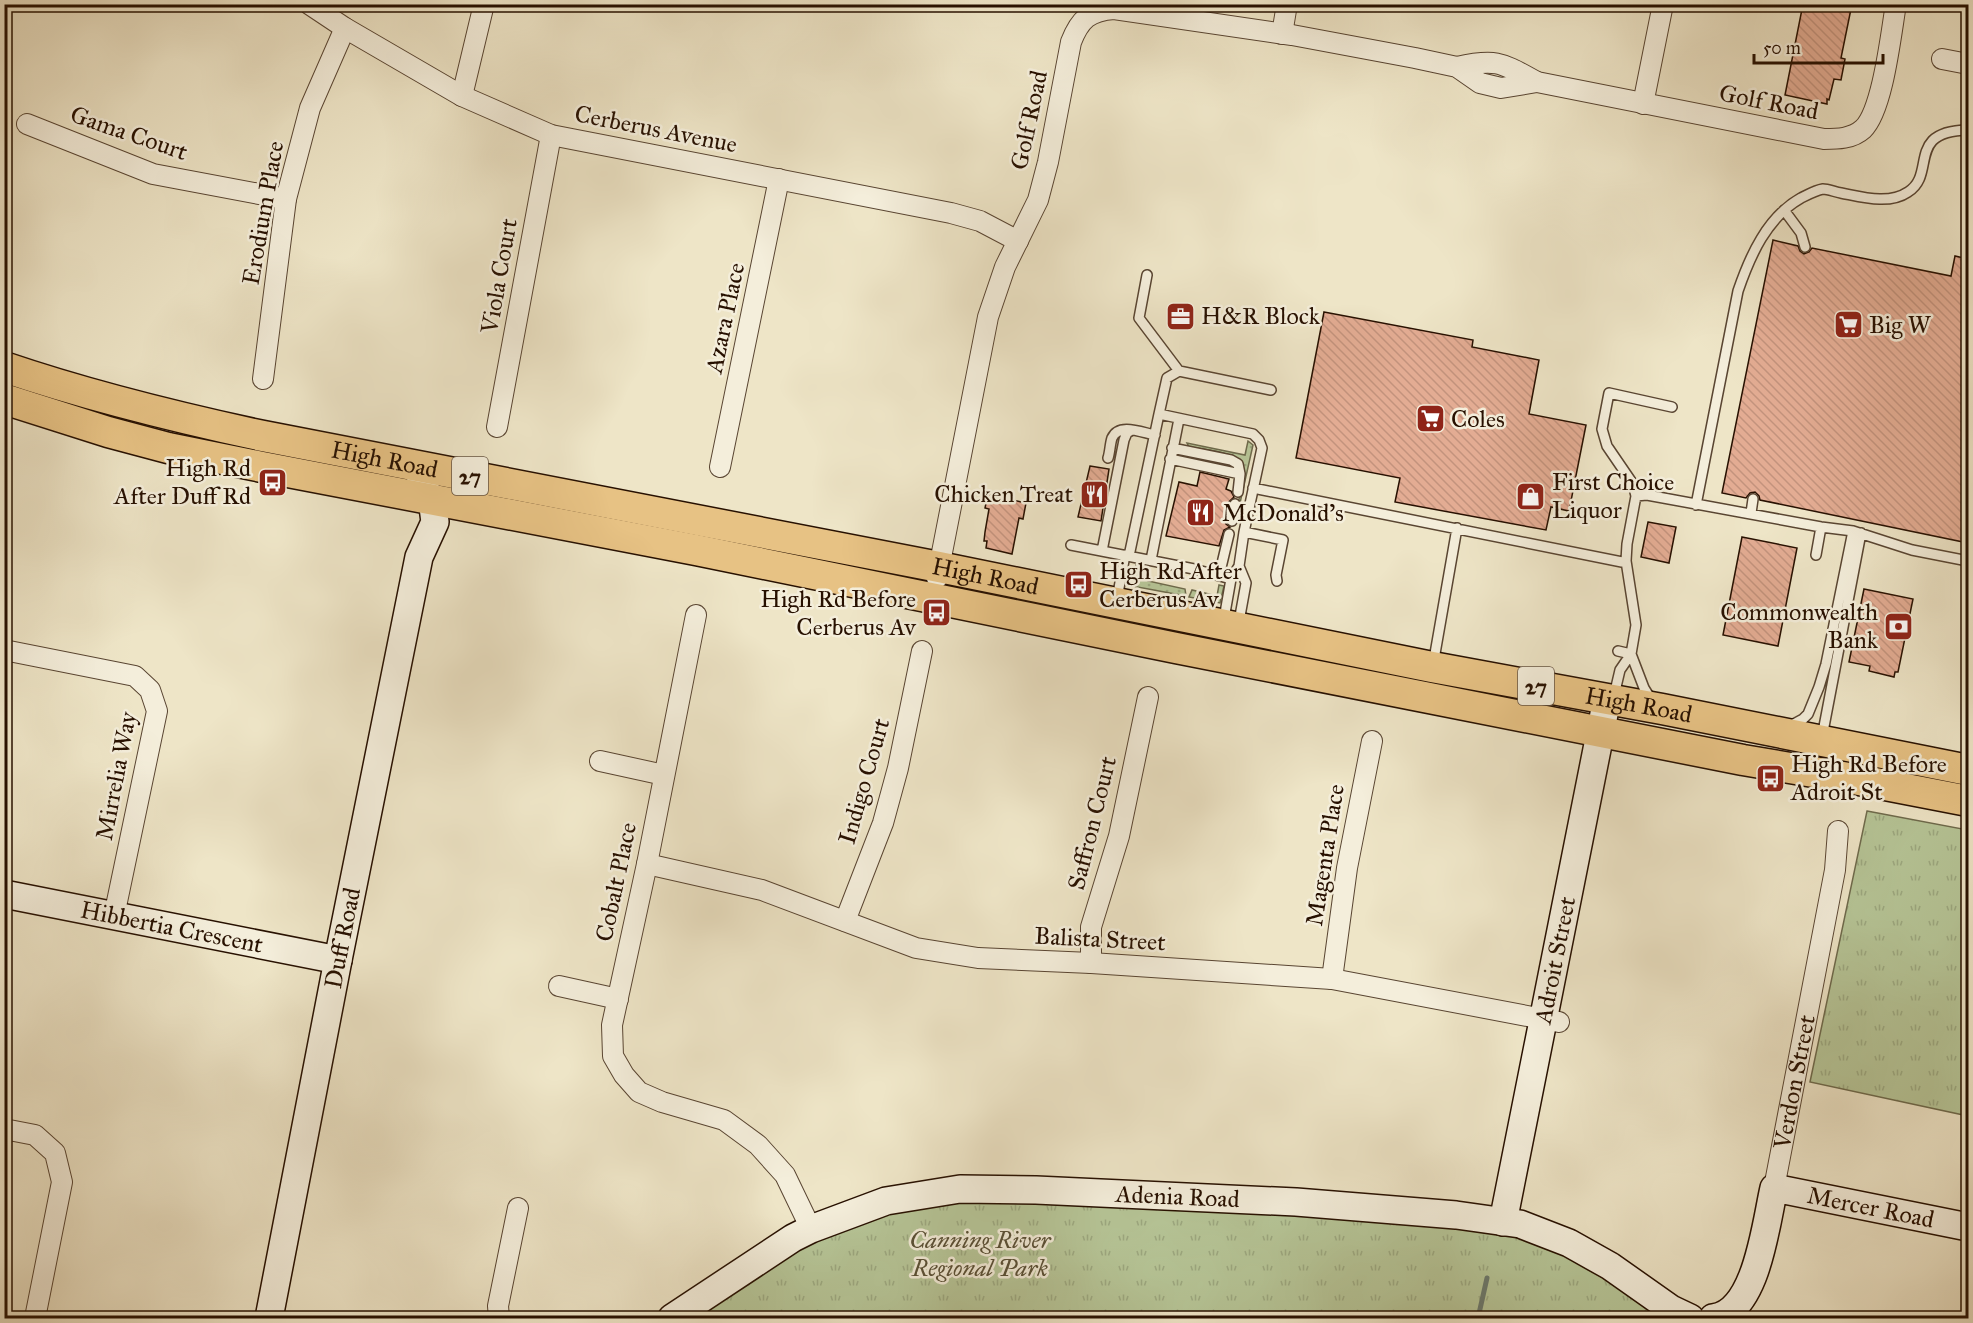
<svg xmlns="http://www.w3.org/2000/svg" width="1973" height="1323" font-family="'IM FELL Great Primer',serif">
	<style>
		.grass { fill: url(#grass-dots); stroke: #6e6a4c; stroke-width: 1.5 }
		.park { fill: url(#park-tufts); stroke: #6e6a4c; stroke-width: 1.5 }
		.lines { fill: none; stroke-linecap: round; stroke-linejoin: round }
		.stream { stroke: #6b796d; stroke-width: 5 }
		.building { fill: url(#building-back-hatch); stroke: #271000; stroke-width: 1.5 }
		.lane-casing { stroke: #594532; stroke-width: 12 }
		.street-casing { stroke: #594532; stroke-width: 22 }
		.secondary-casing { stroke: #271000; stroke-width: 30 }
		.primary-casing { stroke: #271000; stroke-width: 33 }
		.lane { stroke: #f4eedb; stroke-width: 9 }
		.street { stroke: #f4eedb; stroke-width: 20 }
		.secondary { stroke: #f4eedb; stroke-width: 27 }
		.primary { stroke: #e7c284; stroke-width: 30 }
		.labels { text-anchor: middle; stroke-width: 5; stroke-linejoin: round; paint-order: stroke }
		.shield { fill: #f4eedb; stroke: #645342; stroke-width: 1.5 }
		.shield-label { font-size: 22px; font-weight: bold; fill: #271000 }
		.street-label { font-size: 24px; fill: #271000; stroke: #f4eedb }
		.poi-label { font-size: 24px; fill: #271000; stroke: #f4eedb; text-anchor: start }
		.park-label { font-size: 24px; font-style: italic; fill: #594f35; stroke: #f4eedb }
	</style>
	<defs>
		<pattern id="grass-dots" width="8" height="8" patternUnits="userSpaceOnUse" patternTransform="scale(1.5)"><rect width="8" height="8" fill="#b6c597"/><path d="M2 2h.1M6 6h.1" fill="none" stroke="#9ca880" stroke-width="1.8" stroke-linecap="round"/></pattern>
		<pattern id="park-tufts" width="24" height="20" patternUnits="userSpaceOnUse" patternTransform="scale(1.5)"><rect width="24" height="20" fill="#b6c597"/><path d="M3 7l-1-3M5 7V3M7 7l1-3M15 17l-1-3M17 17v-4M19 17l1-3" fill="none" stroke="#9ca880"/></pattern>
		<pattern id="building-back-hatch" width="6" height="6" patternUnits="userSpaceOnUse" patternTransform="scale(1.5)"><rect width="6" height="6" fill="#e3ac93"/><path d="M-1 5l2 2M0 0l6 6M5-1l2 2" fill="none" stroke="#c3937d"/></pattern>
	</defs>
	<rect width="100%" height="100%" fill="#eee5c7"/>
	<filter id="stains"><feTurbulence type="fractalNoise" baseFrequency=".00333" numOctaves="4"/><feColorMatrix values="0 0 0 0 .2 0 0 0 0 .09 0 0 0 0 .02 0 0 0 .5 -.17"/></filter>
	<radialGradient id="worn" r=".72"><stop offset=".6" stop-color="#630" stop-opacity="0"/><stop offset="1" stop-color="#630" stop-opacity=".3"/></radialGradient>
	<path class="grass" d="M1248,441L1253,445L1238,512L1236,511C1239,499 1243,486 1244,474C1245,451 1206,450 1189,447L1187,443L1245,455Z
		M1136,565L1150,569L1148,581L1185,589L1186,596L1132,586Z
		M1219,585L1224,586L1220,603L1189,597L1192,590L1217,596Z"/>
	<path class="park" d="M1867,811L1968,830V1116L1810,1082Z
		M971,1188L1486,1217L1701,1318H674L787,1242Z"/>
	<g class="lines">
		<path class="stream" d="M1478,1318L1487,1278"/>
	</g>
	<path class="building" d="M1803,4H1852L1841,58L1845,59L1841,80L1834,79L1829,100L1827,99V104L1785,95Z
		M1773,240L1798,246L1800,251L1804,254L1809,252L1812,248L1951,276L1955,256L1968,259V543L1760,500L1759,496L1755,492L1750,493L1746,498L1722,493Z
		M1324,312L1473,340L1472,347L1539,360L1529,414L1586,425L1569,511L1551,507L1546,530L1411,505L1395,502L1400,478L1296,458Z
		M1090,466L1109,469L1101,521L1078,517Z
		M1200,472L1229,479L1226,489L1231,491L1234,497L1229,502L1225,520L1226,524L1230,527L1224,530L1219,546L1166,536L1179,482L1197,486Z
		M997,493L1014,496L1013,500L1026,503L1023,519L1019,518L1012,554L986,548L987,541H984L985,532L989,509L985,508L988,494L996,495Z
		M1648,522L1676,527L1669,563L1641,557Z
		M1742,537L1797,548L1778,646L1723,635Z
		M1864,589L1913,599L1898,672H1895L1894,677L1869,671L1870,666L1849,662Z"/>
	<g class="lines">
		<defs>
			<path id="lane" d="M1784,210L1801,233L1805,247
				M1147,275L1139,318L1179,371
				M1159,414L1167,378L1179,371L1271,390
				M1172,448L1231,460L1238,464L1240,474
				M1108,458C1110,452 1110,444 1112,438C1119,422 1143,433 1155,435
				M1170,459L1240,474L1238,492
				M1253,488L1622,562L1626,561
				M1636,496L1647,495L1821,527L1853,531L1912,550L1968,561
				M1696,505L1738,291C1750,256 1767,217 1801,198C1807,195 1816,190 1823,189C1828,189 1835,192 1841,193C1862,197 1889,205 1908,192C1937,174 1905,131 1968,130
				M1751,513L1753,499
				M1232,521L1235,504
				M1244,532L1283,540L1276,575L1277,581
				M1071,545L1194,569L1231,579
				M1102,551L1124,440L1127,433L1132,430
				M1816,555L1821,527
				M1129,556L1159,414L1253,434L1259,440L1262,448L1244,532L1239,566L1231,579L1225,613L1227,620
				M1151,560L1179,419
				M1219,576L1229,534
				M1117,599L1125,555
				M1235,622L1240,616L1246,583L1239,566
				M1618,651L1631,654
				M1631,654L1644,688L1652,701
				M1433,665L1457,528
				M1610,695L1616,687L1620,670L1631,654L1636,625L1626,561L1627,544L1636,496L1633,484L1607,446L1602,429L1609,393L1672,407
				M1790,726L1803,719L1808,714L1819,687L1826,664L1853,531
				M1822,737L1861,533"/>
			<g id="street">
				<path d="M309,4L345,28L462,96L551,135L951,213L980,221L1018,241"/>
				<path d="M1282,34L1287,4"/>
				<path d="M1942,59L1968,64"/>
				<path d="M1457,67C1497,58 1502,63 1537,82L1824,139C1837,139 1852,139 1863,129C1883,110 1891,33 1896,4"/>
				<path d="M462,96L484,4"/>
				<path d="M1643,104L1663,4"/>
				<path d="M27,124L153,174L286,199"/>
				<path d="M263,379L286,199L310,108L345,28"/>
				<path d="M497,427L551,135"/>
				<path d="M720,467L779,179"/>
				<path d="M937,578L988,317L1005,267L1038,200L1048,162L1071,42C1080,19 1089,11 1114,9L1292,35L1415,58L1457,67L1480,83L1501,88L1537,82"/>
				<path d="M696,615L647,864L612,1025L613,1056L624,1075L639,1092L662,1102L724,1120L758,1145L785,1175L811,1229"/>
				<path d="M4,650L135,676L150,690L157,711L114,916"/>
				<path d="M600,761L664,775"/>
				<path d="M647,864L762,890L916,948L978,958L1091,963L1332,979L1559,1022"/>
				<path d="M845,921L883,823L898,768L922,651"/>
				<path d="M1091,963V927L1119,836L1148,697"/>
				<path d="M1332,979L1347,868L1372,741"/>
				<path d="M559,986L618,999"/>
				<path d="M4,1129L35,1135L55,1153L62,1182L35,1318"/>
				<path id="s1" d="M1774,1188L1835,870L1838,831"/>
				<path d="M499,1318L498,1306L518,1208"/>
			</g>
			<g id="secondary">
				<path id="s2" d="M4,894L338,960"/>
				<path id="s3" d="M1503,1222L1607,699"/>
				<path id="s4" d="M269,1318L338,960L419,557L435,522L432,499L420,484"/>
				<path id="s5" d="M672,1318L793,1238L811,1229L886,1201L960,1189L1036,1190L1296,1202L1456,1215L1520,1224L1569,1243L1610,1266L1671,1309L1690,1318"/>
				<path id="s6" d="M1713,1318C1757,1313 1766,1222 1774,1188L1968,1227"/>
			</g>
			<g id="primary">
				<path id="s7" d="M4,367C89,396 175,417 263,436L939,567L1432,667L1662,709L1968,770"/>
				<path d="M4,399L108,432L168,448L262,467L696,550L1176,648L1743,760L1849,778L1968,801"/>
			</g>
		</defs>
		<use href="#lane" class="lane-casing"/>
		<use href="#street" class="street-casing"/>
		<use href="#secondary" class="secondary-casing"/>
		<use href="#primary" class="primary-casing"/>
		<use href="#lane" class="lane"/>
		<use href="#street" class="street"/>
		<use href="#secondary" class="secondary"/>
		<use href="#primary" class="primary"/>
	</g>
	<defs>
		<symbol id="office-square" viewBox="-11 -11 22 22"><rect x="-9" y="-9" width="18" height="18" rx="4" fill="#8f2418" stroke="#f4eedb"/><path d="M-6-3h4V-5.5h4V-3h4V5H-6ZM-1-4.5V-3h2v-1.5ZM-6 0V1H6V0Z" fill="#fff"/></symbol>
		<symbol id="supermarket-square" viewBox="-11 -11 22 22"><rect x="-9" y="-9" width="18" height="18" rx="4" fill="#8f2418" stroke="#f4eedb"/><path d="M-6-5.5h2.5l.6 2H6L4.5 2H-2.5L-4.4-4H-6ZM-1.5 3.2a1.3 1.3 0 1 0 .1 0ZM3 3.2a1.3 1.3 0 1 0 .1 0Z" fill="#fff"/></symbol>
		<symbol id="bus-square" viewBox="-11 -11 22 22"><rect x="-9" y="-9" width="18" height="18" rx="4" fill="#8f2418" stroke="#f4eedb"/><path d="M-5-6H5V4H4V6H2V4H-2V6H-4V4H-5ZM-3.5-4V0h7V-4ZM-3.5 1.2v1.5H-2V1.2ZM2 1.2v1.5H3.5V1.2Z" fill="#fff"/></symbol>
		<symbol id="restaurant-square" viewBox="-11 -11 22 22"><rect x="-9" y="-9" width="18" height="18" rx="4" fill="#8f2418" stroke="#f4eedb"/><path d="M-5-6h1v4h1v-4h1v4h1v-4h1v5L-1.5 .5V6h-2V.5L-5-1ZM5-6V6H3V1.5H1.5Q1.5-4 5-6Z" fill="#fff"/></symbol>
		<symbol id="shop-square" viewBox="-11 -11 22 22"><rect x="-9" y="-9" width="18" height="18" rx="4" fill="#8f2418" stroke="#f4eedb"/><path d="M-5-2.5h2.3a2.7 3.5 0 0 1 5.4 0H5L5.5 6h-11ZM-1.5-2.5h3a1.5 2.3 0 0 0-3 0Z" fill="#fff"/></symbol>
		<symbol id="bank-square" viewBox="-11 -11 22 22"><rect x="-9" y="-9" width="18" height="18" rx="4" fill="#8f2418" stroke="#f4eedb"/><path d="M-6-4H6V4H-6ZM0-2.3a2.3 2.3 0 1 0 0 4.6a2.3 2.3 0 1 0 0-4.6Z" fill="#fff"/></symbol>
	</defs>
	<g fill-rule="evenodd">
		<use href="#office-square" x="1164" y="300" width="33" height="33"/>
		<use href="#supermarket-square" x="1832" y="308" width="33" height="33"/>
		<use href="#supermarket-square" x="1414" y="402" width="33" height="33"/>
		<use href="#bus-square" x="256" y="466" width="33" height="33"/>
		<use href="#restaurant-square" x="1078" y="478" width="33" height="33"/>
		<use href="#shop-square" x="1514" y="480" width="33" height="33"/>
		<use href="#restaurant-square" x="1184" y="496" width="33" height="33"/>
		<use href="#bus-square" x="1062" y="568" width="33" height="33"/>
		<use href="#bus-square" x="920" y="596" width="33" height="33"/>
		<use href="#bank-square" x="1882" y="610" width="33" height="33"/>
		<use href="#bus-square" x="1754" y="762" width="33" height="33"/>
	</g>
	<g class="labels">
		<g class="shield">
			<rect x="452" y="457" width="36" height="38" rx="4.5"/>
			<rect x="1518" y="667" width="36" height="38" rx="4.5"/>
		</g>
		<g class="shield-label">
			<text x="470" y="484">27</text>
			<text x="1536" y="694">27</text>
		</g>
		<g class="street-label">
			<text transform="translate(1769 102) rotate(11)" y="8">Golf Road</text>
			<text transform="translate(1029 120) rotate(-78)" y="8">Golf Road</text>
			<text transform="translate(656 129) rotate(11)" y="8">Cerberus Avenue</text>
			<text transform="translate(129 133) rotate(19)" y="8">Gama Court</text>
			<text transform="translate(263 213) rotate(-80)" y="8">Erodium Place</text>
			<text transform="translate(499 276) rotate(-80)" y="8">Viola Court</text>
			<text transform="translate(725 318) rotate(-78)" y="8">Azara Place</text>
			<text dy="8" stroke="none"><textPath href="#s7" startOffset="392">High Road</textPath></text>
			<text dy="8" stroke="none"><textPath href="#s7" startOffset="1004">High Road</textPath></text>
			<text dy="8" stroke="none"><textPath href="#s7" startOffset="1670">High Road</textPath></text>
			<text transform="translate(116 776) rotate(-79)" y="8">Mirrelia Way</text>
			<text transform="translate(864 781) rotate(-74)" y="8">Indigo Court</text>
			<text transform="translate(1092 823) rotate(-76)" y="8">Saffron Court</text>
			<text transform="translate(1325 855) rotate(-81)" y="8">Magenta Place</text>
			<text transform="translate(616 882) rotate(-78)" y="8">Cobalt Place</text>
			<text dy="8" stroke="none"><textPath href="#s2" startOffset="171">Hibbertia Crescent</textPath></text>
			<text dy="8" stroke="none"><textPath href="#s4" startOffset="387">Duff Road</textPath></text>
			<text transform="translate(1100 939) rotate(3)" y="8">Balista Street</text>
			<text dy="8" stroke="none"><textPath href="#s3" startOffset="267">Adroit Street</textPath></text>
			<text dy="8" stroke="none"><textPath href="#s1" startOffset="108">Verdon Street</textPath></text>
			<text dy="8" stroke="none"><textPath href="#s5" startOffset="538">Adenia Road</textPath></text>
			<text dy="8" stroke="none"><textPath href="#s6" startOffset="250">Mercer Road</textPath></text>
		</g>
		<g class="poi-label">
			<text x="1201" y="324">H&amp;R Block</text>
			<text x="1869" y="333">Big W</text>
			<text x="1451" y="427">Coles</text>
			<text x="251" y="476" text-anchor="end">High Rd<tspan x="251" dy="28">After Duff Rd</tspan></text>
			<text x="1552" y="490">First Choice<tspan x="1552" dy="28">Liquor</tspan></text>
			<text x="1073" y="502" text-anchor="end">Chicken Treat</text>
			<text x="1222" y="521">McDonald's</text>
			<text x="1099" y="579">High Rd After<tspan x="1099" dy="28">Cerberus Av</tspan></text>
			<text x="916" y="607" text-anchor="end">High Rd Before<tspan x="916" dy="28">Cerberus Av</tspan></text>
			<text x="1878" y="620" text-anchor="end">Commonwealth<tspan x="1878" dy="28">Bank</tspan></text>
			<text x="1791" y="772">High Rd Before<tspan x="1791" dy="28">Adroit St</tspan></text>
		</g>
		<g class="park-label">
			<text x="980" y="1248">Canning River<tspan x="980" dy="28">Regional Park</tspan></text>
		</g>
	</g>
	<rect width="1973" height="1323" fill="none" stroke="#eee5c7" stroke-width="24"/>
	<rect x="6" y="6" width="1961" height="1311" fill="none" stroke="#271000" stroke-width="3"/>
	<rect x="12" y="12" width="1949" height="1299" fill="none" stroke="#271000" stroke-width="1.5"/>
	<path d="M1754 54v9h129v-9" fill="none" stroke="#271000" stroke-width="3"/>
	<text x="1763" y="54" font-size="18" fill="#271000" stroke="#f4eedb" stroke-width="4.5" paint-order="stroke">50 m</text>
	<rect width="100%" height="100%" filter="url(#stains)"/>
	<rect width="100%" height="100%" fill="url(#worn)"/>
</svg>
